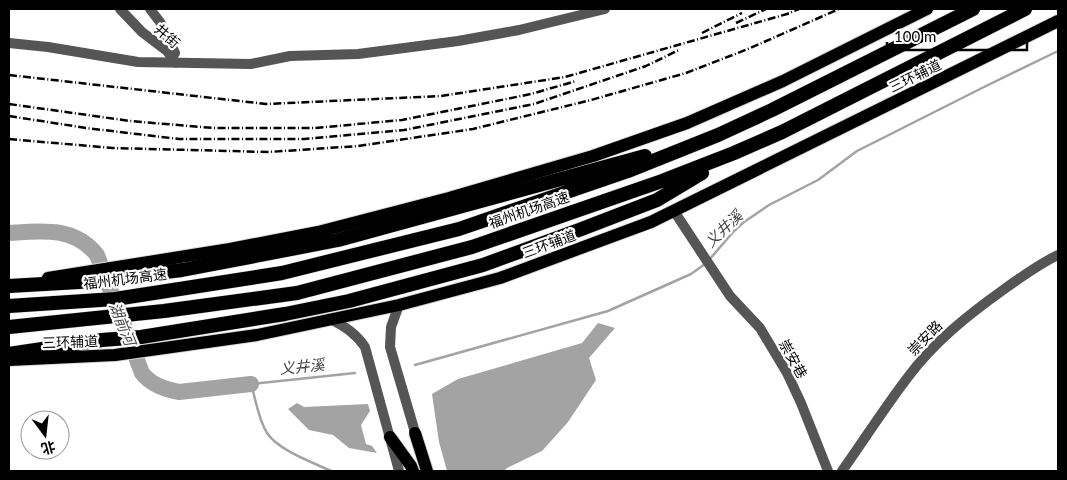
<svg xmlns="http://www.w3.org/2000/svg" width="1067" height="480" font-family="Lato,'Noto Sans SC',sans-serif">
	<style>
		.water { fill: #a3a3a3 }
		.lines { fill: none; stroke-linecap: round; stroke-linejoin: round }
		.stream { stroke: #a3a3a3; stroke-width: 2.5 }
		.river { stroke: #a3a3a3; stroke-width: 16 }
		.major-casing { stroke: #dbdbdb; stroke-width: 14 }
		.highway-casing { stroke: #dbdbdb; stroke-width: 15 }
		.minor { stroke: #555; stroke-width: 10 }
		.major { stroke: #000; stroke-width: 12 }
		.highway { stroke: #000; stroke-width: 14 }
		.rail { stroke: #000; stroke-width: 2.5; stroke-dasharray: 8 2.5 1 2.5; stroke-linecap: butt }
		.major-bridge-casing { stroke: #dbdbdb; stroke-width: 14; stroke-linecap: butt }
		.major-bridge { stroke: #000; stroke-width: 12 }
		.labels { text-anchor: middle; stroke-width: 4.5; stroke-linejoin: round; paint-order: stroke }
		.street-label { font-size: 14px; fill: #000; stroke: #fff }
		.water-label { font-size: 15px; font-style: italic; fill: #444; stroke: #fff }
	</style>
	<rect width="100%" height="100%" fill="#fff"/>
	<path class="water" d="M598,323L615,328L589,358L596,380L568,422L542,451L507,468L504,471H447L439,442L432,394L458,379L582,343Z
		M297,403L304,407L368,404L370,411L361,425L366,444L372,446L377,453L349,448L333,435L309,430L288,409Z"/>
	<g class="lines">
		<path class="stream" d="M709,260L734,231L744,222L769,205L818,180L857,151L984,87L1058,51
			M415,365L608,311L691,274L705,264
			M331,471C312,462 278,450 267,433C258,419 256,400 251,384L355,373"/>
		<path class="river" d="M9,233C41,231 74,226 97,255L142,373C151,385 165,389 179,392L251,384"/>
		<defs>
			<path id="major" d="M48,278L230,249L318,232L449,198L593,156L687,123L783,81L927,9
				M9,360L115,355L257,335L399,305L500,278L651,222L1058,21
				M390,437L411,466L413,471"/>
			<path id="highway" d="M9,286L79,282L182,270L338,240L645,156
				M9,306L115,299L282,273L459,229L628,171L718,135L772,110L973,9
				M9,327L164,311L297,293L472,247L662,181L734,153L782,132L1025,9
				M9,354L102,340L141,337L285,314L349,301L483,265L579,230L657,200L702,173"/>
		</defs>
		<use href="#major" class="major-casing"/>
		<use href="#highway" class="highway-casing"/>
		<path class="minor" d="M120,9L142,32L167,51L176,63
			M150,9L160,22L175,53
			M9,43L48,47L138,62L251,64L290,56L358,54L458,41L519,30L605,9
			M674,211L730,296L760,328L787,373L801,403L828,471
			M399,305L391,327L390,347L417,439
			M332,320C346,327 356,334 365,347L399,471
			M842,471C864,440 885,407 908,377C934,342 968,315 1003,290C1021,277 1039,264 1058,255"/>
		<use href="#major" class="major"/>
		<use href="#highway" class="highway"/>
		<path class="rail" d="M736,23L766,9
			M702,33L742,13
			M9,75L266,104L441,96L565,77L787,14L799,9
			M9,104L130,121L214,128H315L402,120L531,94L576,81
			M9,116L86,128L179,139H304L404,130L534,104L646,66L679,50
			M9,139L112,148L269,152L358,146L473,129L591,100L686,73L748,49L839,9"/>
		<defs>
			<path id="major-bridge" d="M415,433L427,471"/>
		</defs>
		<use href="#major-bridge" class="major-bridge-casing"/>
		<use href="#major-bridge" class="major-bridge"/>
	</g>
	<g class="labels">
		<g class="street-label">
			<text transform="translate(167 36) rotate(41)" y="5">井街</text>
			<text transform="translate(915 76) rotate(-26)" y="5">三环辅道</text>
			<text transform="translate(529 210) rotate(-19)" y="5">福州机场高速</text>
			<text transform="translate(549 244) rotate(-20)" y="5">三环辅道</text>
			<text transform="translate(125 279) rotate(-7)" y="5">福州机场高速</text>
			<text transform="translate(925 338) rotate(-46)" y="5">崇安路</text>
			<text transform="translate(70 342) rotate(-2)" y="5">三环辅道</text>
			<text transform="translate(793 359) rotate(61)" y="5">崇安巷</text>
		</g>
		<g class="water-label">
			<text transform="translate(724 229) rotate(-44)" y="5">义井溪</text>
			<text transform="translate(122 324) rotate(68)" y="5">湖前河</text>
			<text transform="translate(302 367) rotate(-6)" y="5">义井溪</text>
		</g>
	</g>
	<rect width="1067" height="480" fill="none" stroke="#000000" stroke-width="20"/>
	<g transform="translate(45 435) rotate(165)"><circle r="24" fill="#ffffff" stroke="#999999"/>
	<path d="M0-4L9 19L0 12L-9 19Z" fill="#000000"/>
	<text y="-8" font-size="14" font-weight="bold" text-anchor="middle" fill="#000000">北</text>
	</g>
	<path d="M887 42v8h140v-8" fill="none" stroke="#000000" stroke-width="2.5"/>
	<text x="894" y="42" font-size="15" fill="#000000" stroke="#ffffff" stroke-width="4" paint-order="stroke">100 m</text>
</svg>
